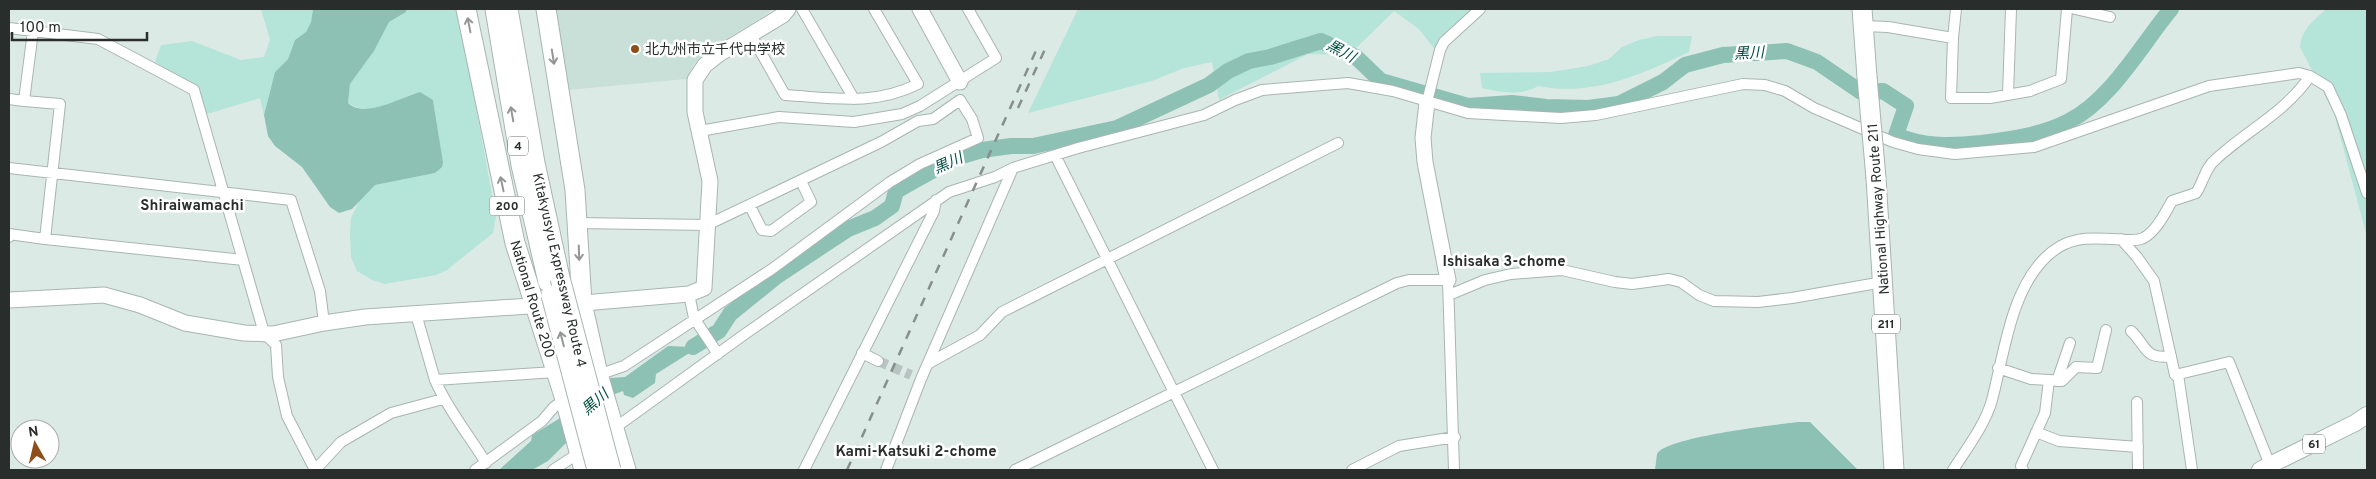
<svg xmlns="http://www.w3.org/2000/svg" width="2376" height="479" font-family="Overpass,'Noto Sans JP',sans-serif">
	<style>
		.built { fill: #c9e0d9 }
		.green { fill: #b5e4d8 }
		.water { fill: #8dc1b4 }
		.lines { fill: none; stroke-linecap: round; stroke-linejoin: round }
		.river { stroke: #8dc1b4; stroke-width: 16 }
		.street-tunnel { stroke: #b8c4c1; stroke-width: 10; stroke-dasharray: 10 5; stroke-linecap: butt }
		.street-casing { stroke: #a8b5b2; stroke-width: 12 }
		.secondary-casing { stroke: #a8b5b2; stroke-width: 17 }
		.primary-casing { stroke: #a8b5b2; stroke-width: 18 }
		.highway-casing { stroke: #a8b5b2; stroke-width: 21 }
		.street { stroke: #fff; stroke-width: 10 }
		.secondary { stroke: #fff; stroke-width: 15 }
		.primary { stroke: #fff; stroke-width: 16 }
		.highway { stroke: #fff; stroke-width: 19 }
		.rail { stroke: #868f8d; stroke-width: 2.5; stroke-dasharray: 9 9; stroke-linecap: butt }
		.highway-bridge-casing { stroke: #a8b5b2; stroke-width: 21; stroke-linecap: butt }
		.highway-bridge { stroke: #fff; stroke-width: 19 }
		.oneway { stroke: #949696 }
		.poi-dot { fill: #8f4e18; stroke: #fff; stroke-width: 2 }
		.labels { text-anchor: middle; stroke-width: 5; stroke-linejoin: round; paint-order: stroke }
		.shield { fill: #fff; stroke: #696d6c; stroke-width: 1 }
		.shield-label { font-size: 12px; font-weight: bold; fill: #292e2d }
		.poi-label { font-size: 14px; fill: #292e2d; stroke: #fff; text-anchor: start }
		.street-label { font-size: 14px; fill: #292e2d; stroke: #fff }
		.water-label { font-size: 15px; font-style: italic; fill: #004e41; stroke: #fff }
		.neighbourhood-label { font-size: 15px; font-weight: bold; fill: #292e2d; stroke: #fff }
	</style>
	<rect width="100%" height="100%" fill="#dceae6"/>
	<path class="built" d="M553,9H774L705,53L694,64L687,79L567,90Z"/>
	<path class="green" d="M261,9H313L311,22L306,32L295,40L288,59L275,72L264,115L260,98L207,114L199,90L155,62L161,45L192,41L241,60L264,57L270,40Z
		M406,9H458L496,216L493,233L447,270L436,275L385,284L372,280L357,271L351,257L350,234L351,218L360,200L375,185L435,173L443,162L433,100L419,92C397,98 370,118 348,103L350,84L374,51L389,22L406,12Z
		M1078,9H1480L1436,51L1419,29L1394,11L1349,55L1308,54L1219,100L1212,62L1184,68L1152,81L1028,113Z
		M2326,9H2367V237L2334,113L2300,47C2302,29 2313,21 2326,9Z
		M1657,36H1692L1689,52C1640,75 1592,97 1538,86C1519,97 1502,92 1482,88L1480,73L1551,72L1588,66L1609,59L1622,47L1639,40Z"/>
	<path class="water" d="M313,9H406V12L389,22L374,51L350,84L348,103C365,119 401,97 420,92L433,100L443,162L442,167L435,173L375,185L352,209L339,213L330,207L302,167L275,146L268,136L264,115L275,72L288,59L295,40L306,32L311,22Z
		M705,339L707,342L656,374L655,383L633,398L624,395L623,391L615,394L548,461L532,470H499L531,441L532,435L557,420L610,378L625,377L668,346L691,347Z
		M1798,422H1810L1858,470H1655L1657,454C1666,437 1775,425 1798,422Z"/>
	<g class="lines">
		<path class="river" d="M693,347L719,331L730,314L777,276L848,229L875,218L892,206L896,191L955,158L982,150L1011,146H1033L1117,128L1209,85L1228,71L1249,61L1270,57L1321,41L1356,57L1381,81L1468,106L1512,103L1546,107L1588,108L1619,104L1663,82L1685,65L1723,55L1787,51L1817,62L1861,92L1883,91L1906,106L1896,135C1923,147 1952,146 1981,143C2012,139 2042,135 2069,121C2111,100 2142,44 2171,9"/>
		<path class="street-tunnel" d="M878,361L911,375"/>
		<defs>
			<path id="street" d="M802,9L854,99
				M2075,9L2110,17
				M1864,26L1888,27L1953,38L1956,9
				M9,28L98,39L194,90L264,333L276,345L278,377L287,416L315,470
				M751,35L785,95C833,98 874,106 918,84L874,9
				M1953,38L1951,98H1990L2030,91L2061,79L2067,9
				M2008,95L2011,9
				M9,99L24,101
				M1427,102L1440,50L1444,42L1480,9
				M700,131L779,117L854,122L902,114L920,106L996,58L968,9
				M1055,155L1213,470
				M9,168L291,200L320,291L324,323
				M750,206L762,230L771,231L811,202L801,181
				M577,223L707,225L881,142L918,121L933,119L960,100L972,119L978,138L920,164L890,182L772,269L624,366L595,376
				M9,237V234L45,239L60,104L24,101L33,31
				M45,239L243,260
				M2121,239L2137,257L2154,281L2175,375L2229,362L2270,465
				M689,294L694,318L718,354
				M1449,295L1485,280L1511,274L1562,270L1615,282L1632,284L1669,279L1681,282L1699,295L1714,301L1758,302L1792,298L1883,282
				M416,314L435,380L555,372
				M2131,331C2147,346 2144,360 2171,356
				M862,353L878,361
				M929,363L980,335L1002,312L1338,143
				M1998,368L2031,379L2049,380L2045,413L2021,466L2023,470
				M2178,374L2192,470
				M435,380C448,410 469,435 486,463
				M2049,380L2062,381L2076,367L2097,368L2106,330
				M2057,381L2070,343
				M2137,402L2138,470
				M612,430L745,334L949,192L995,177L1013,168L1078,148L1204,115L1235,100L1262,90L1348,83L1393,91L1468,113L1561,118L1596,115L1743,84L1765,85L1785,91L1814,108L1893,142L1918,149L1955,154L2034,147L2209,86L2299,73L2310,76L2328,87L2341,115L2367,193
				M2036,432L2059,441L2138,447
				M315,470L341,442L391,413L443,399
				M475,470L542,421L554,407L568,397
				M553,470L582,451
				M804,470L934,211L936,200
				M886,470L921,379L1013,168
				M1015,470L1397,283L1409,280H1448L1454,470
				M1352,470L1399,446L1455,437
				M1953,470C1967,448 1985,425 1992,400C2004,355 2010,294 2044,259C2069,233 2095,238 2126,240C2132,240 2140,241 2145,237C2157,230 2165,213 2172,201L2196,193C2203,183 2205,168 2215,160C2246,131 2286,112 2310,76"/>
			<path id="secondary" d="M920,9L960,82
				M1427,102L1423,138L1425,162L1448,280
				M9,300L104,295L140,305L185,323L244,333L273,334L324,323L365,317L544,305
				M572,304L689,294L704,288L710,181L695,112V80L705,65L719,54L783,15L788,9"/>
			<path id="primary" d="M2260,470L2355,423L2367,415"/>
			<path id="highway" d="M466,9L515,243L565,399L584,470
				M495,9L521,165L548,282
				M508,9L535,163L560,278
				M546,9L575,190L582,303L598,374L626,470
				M1862,9L1867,77
				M1876,178L1894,470"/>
		</defs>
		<use href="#street" class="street-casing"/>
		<use href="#secondary" class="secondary-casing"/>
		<use href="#primary" class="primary-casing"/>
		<use href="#highway" class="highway-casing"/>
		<use href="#street" class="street"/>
		<use href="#secondary" class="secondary"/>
		<use href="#primary" class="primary"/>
		<use href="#highway" class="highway"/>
		<path class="rail" d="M1018,108L1046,47
			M847,470L1039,44"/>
		<defs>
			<path id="highway-bridge" d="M1867,77L1876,178
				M560,278L611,470
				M551,295L597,470"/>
		</defs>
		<use href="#highway-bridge" class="highway-bridge-casing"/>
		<use href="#highway-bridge" class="highway-bridge"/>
	</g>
	<defs><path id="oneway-shaft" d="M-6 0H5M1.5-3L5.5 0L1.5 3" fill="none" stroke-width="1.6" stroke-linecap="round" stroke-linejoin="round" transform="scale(1.25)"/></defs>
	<g class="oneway">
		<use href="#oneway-shaft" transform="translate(469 25) rotate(-101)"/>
		<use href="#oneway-shaft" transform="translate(553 57) rotate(81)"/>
		<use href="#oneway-shaft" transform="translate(512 114) rotate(-100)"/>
		<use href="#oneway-shaft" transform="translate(502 184) rotate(-102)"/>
		<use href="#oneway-shaft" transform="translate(579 253) rotate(88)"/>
		<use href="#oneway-shaft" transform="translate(562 339) rotate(-104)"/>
	</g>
	<circle class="poi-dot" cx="635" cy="49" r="5"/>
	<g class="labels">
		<g class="shield">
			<rect x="508" y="136.5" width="20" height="19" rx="4"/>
			<rect x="489.5" y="196.5" width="35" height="19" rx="4"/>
			<rect x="1872" y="314.5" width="28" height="19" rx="4"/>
			<rect x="2303" y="434.5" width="22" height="19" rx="4"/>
		</g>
		<g class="shield-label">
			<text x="518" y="150">4</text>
			<text x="507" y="210">200</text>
			<text x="1886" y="328">211</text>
			<text x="2314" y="448">61</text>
		</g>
		<g class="poi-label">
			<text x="645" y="54">北九州市立千代中学校</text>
		</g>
		<g class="street-label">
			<text transform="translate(1878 209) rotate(-94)" y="5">National Highway Route 211</text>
			<text transform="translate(560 270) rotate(77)" y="5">Kitakyusyu Expressway Route 4</text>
			<text transform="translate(533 299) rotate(73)" y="5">National Route 200</text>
		</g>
		<g class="water-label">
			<text transform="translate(1341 51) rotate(28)" y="5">黒川</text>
			<text transform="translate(1749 53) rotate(-3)" y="5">黒川</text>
			<text transform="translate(948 163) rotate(-24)" y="5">黒川</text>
			<text transform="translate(595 402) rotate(-41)" y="5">黒川</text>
		</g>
		<g class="neighbourhood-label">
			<text x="192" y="210">Shiraiwamachi</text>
			<text x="1504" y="266">Ishisaka 3-chome</text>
			<text x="916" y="456">Kami-Katsuki 2-chome</text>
		</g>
	</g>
	<rect width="2376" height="479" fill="none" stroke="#292e2d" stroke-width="20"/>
	<g transform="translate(35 444) rotate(352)"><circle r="24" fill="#ffffff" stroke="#a9abab"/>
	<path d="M0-4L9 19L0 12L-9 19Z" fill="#8f4e18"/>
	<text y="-8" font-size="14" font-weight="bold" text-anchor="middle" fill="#292e2d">N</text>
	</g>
	<path d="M12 32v8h135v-8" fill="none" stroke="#292e2d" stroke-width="2.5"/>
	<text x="20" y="32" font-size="15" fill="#292e2d" stroke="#ffffff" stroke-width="4" paint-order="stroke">100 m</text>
</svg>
